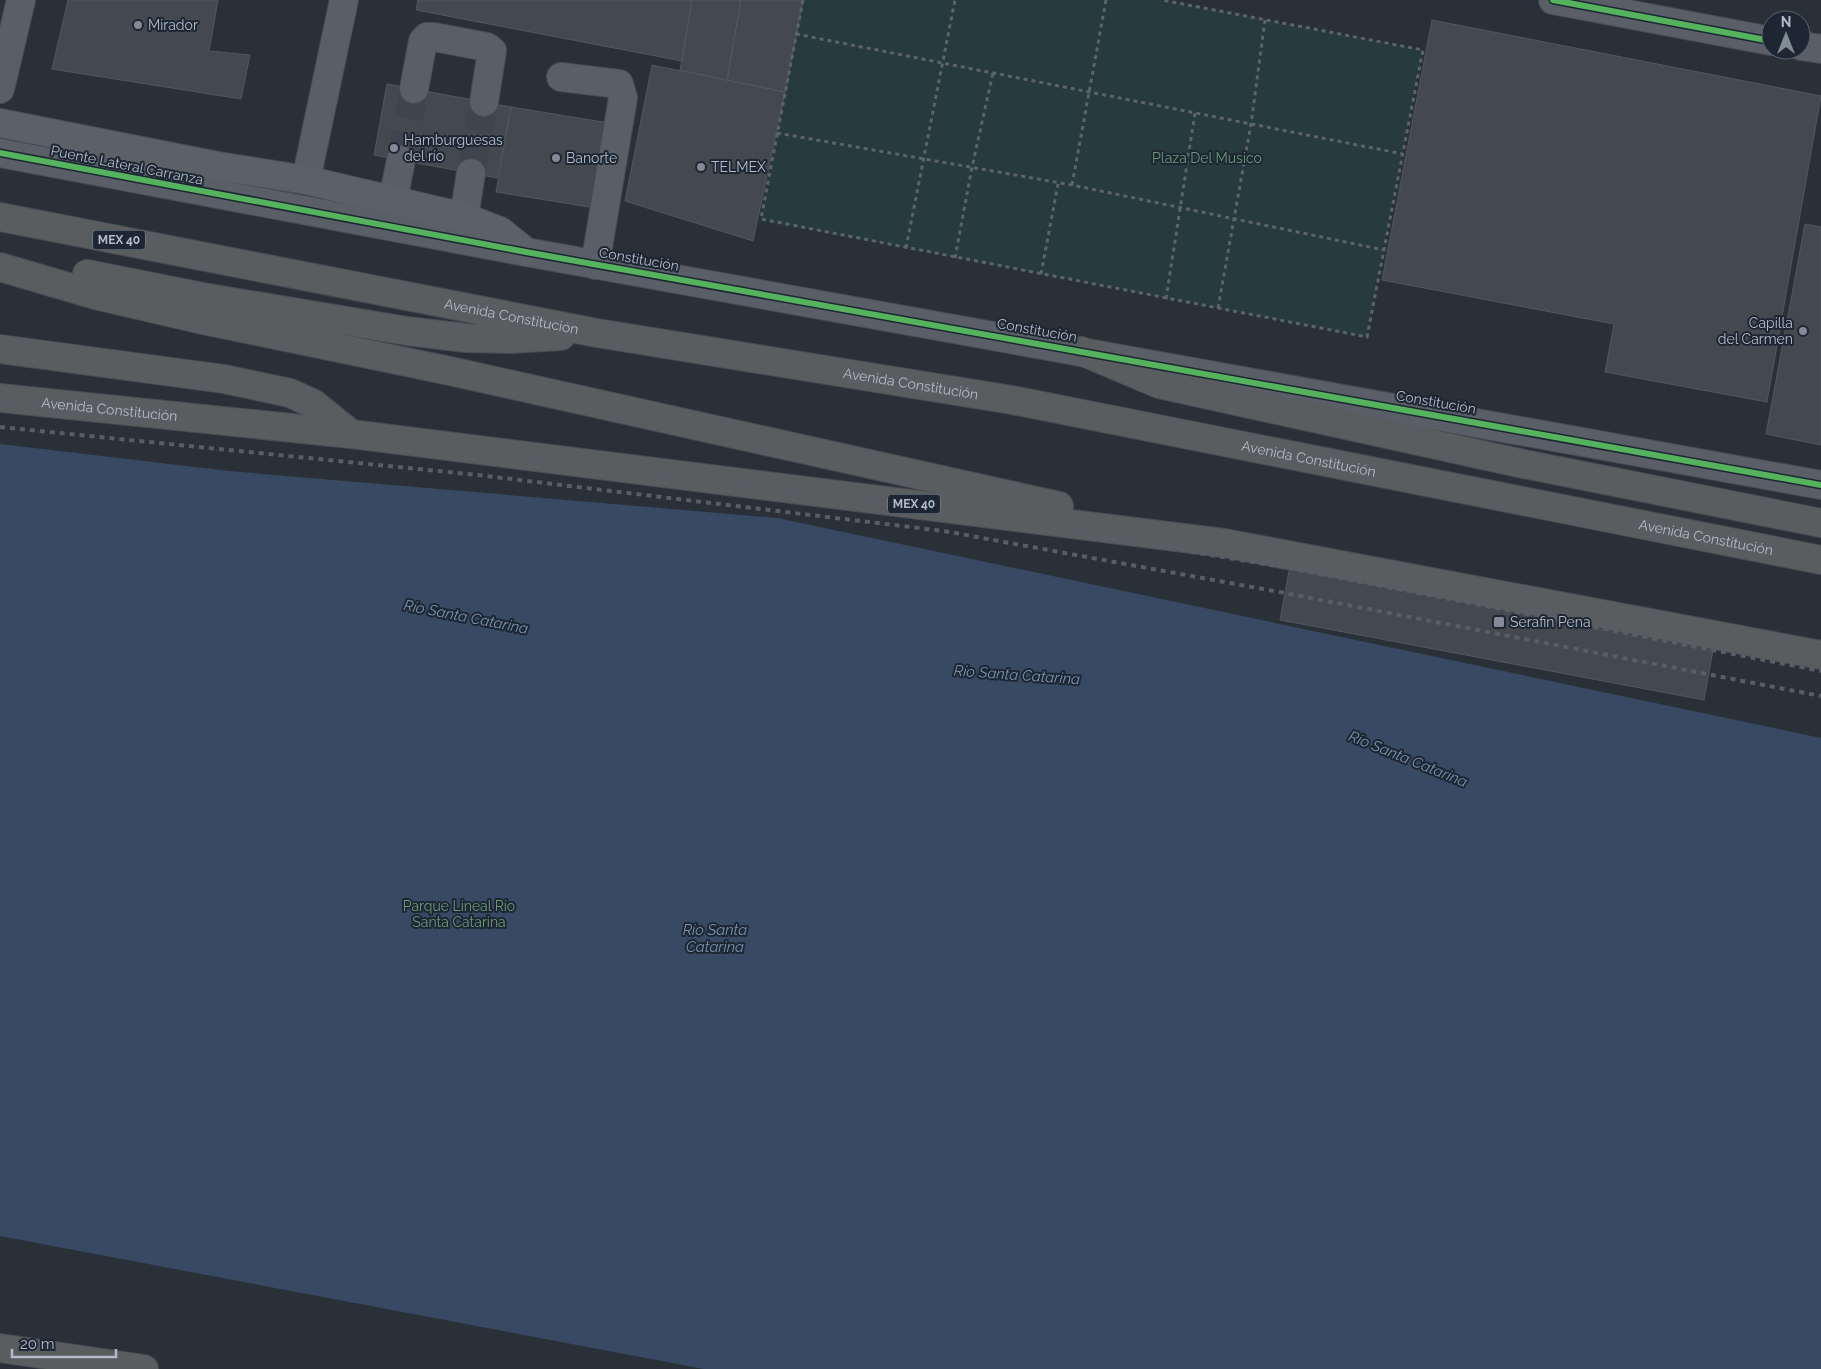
<svg xmlns="http://www.w3.org/2000/svg" width="1821" height="1369" font-family="Raleway,sans-serif">
	<style>
		.green { fill: #273a3e }
		.water { fill: #384963 }
		.building { fill: #444950; stroke: #52575f }
		.lines { fill: none; stroke-linecap: round; stroke-linejoin: round }
		.minor-tunnel { stroke: #3f454e; stroke-width: 28; stroke-dasharray: 28 14; stroke-linecap: butt }
		.minor-casing { stroke: #484c53; stroke-width: 30 }
		.major-casing { stroke: #484c55; stroke-width: 30 }
		.highway-casing { stroke: #474c53; stroke-width: 30 }
		.path { stroke: #5d636a; stroke-width: 3; stroke-dasharray: 4 4; stroke-linecap: butt }
		.minor { stroke: #5a5e66; stroke-width: 28 }
		.major { stroke: #5c6168; stroke-width: 28 }
		.highway { stroke: #5a5d60; stroke-width: 28 }
		.rail { stroke: #595d64; stroke-width: 4; stroke-dasharray: 5 5; stroke-linecap: butt }
		.cycleway-casing { stroke: #1d2633; stroke-width: 9 }
		.cycleway { stroke: #56b35d; stroke-width: 6 }
		.poi-dot { fill: #848b96; stroke: #1d2633; stroke-width: 2 }
		.labels { text-anchor: middle; stroke-width: 4; stroke-linejoin: round; paint-order: stroke }
		.shield { fill: #1d2633; stroke: #878f9c; stroke-width: 1 }
		.shield-label { font-size: 12px; font-weight: bold; fill: #b4bcc9 }
		.poi-label { font-size: 14px; fill: #b4bcc9; stroke: #1d2633; text-anchor: start }
		.park-label { font-size: 14px; fill: #6b9a76; stroke: #1d2633 }
		.street-label { font-size: 14px; fill: #b4bcc9; stroke: #1d2633 }
		.water-label { font-size: 15px; font-style: italic; fill: #7c92b1; stroke: #1d2633 }
	</style>
	<rect width="100%" height="100%" fill="#2a3038"/>
	<path class="green" d="M803,0H1162L1423,50L1367,337L760,220Z"/>
	<path class="water" d="M0,444L229,471L777,518L1821,738V1369H704L0,1236Z"/>
	<path class="building" d="M68,0H218L209,51L250,55L241,99L52,69Z
		M418,0H692L682,61L416,10Z
		M692,0H741L727,80L680,70Z
		M741,0H803L785,92L727,80Z
		M1432,20L1821,96L1767,402L1605,372L1614,324L1382,280Z
		M652,65L785,92L753,241L625,201Z
		M387,84L511,107L497,178L374,155Z
		M511,107L615,124L602,209L496,192Z
		M1805,224L1821,227V445L1766,434Z
		M1294,544L1718,623L1704,700L1280,620Z"/>
	<g class="lines">
		<path class="minor-tunnel" d="M401,160L414,89
			M471,173L484,102"/>
		<defs>
			<path id="minor" d="M1553,0L1771,41
				M1801,46L1821,49
				M561,77L619,84L623,98L595,265
				M0,89L21,0
				M414,89L423,41L427,37H434L487,47L492,51L484,102
				M0,153L526,252L1821,485
				M306,180L344,0
				M393,200L401,160
				M464,217L471,173"/>
			<path id="major" d="M0,123L218,166L306,180L464,217L500,231L526,252"/>
			<g id="highway">
				<path id="s1" d="M0,217L597,333L1012,400L1821,560"/>
				<path d="M0,267L99,296L203,320L450,371L1059,506"/>
				<path d="M87,274L203,297L407,331L466,338L510,339L561,336"/>
				<path d="M0,349L224,379L290,393L314,404L351,434"/>
				<path d="M1081,351L1159,384L1519,463L1821,523"/>
				<path id="s2" d="M0,398L351,434L1224,543L1821,655"/>
				<path d="M0,1348L144,1369"/>
			</g>
		</defs>
		<use href="#minor" class="minor-casing"/>
		<use href="#major" class="major-casing"/>
		<use href="#highway" class="highway-casing"/>
		<path class="path" d="M803,0L761,219L1367,337L1423,50L1162,0
			M796,34L1403,154
			M777,133L1072,185L1384,250
			M1072,185L1106,0
			M906,248L955,0
			M955,258L972,167L993,73
			M1041,274L1058,184
			M1166,299L1195,113
			M1218,308L1251,124L1265,20"/>
		<use href="#minor" class="minor"/>
		<use href="#major" class="major"/>
		<use href="#highway" class="highway"/>
		<path class="rail" d="M0,403L480,452L945,511L1289,568L1821,671
			M0,427L478,475L944,531L1285,593L1821,696"/>
		<defs>
			<path id="cycleway" d="M1553,0L1771,41
				M0,153L526,252L1821,485"/>
		</defs>
		<use href="#cycleway" class="cycleway-casing"/>
		<use href="#cycleway" class="cycleway"/>
	</g>
	<g class="poi-dot">
		<circle cx="138" cy="25" r="5"/>
		<circle cx="394" cy="148" r="5"/>
		<circle cx="556" cy="158" r="5"/>
		<circle cx="701" cy="167" r="5"/>
		<circle cx="1803" cy="331" r="5"/>
		<rect x="1493" y="616" width="12" height="12" rx="2.5"/>
	</g>
	<g class="labels">
		<g class="shield">
			<rect x="93" y="230.5" width="52" height="19" rx="4"/>
			<rect x="888" y="494.5" width="52" height="19" rx="4"/>
		</g>
		<g class="shield-label">
			<text x="119" y="244">MEX 40</text>
			<text x="914" y="508">MEX 40</text>
		</g>
		<g class="poi-label">
			<text x="148" y="30">Mirador</text>
			<text x="404" y="145">Hamburguesas<tspan x="404" dy="16">del río</tspan></text>
			<text x="566" y="163">Banorte</text>
			<text x="711" y="172">TELMEX</text>
			<text x="1793" y="328" text-anchor="end">Capilla<tspan x="1793" dy="16">del Carmen</tspan></text>
			<text x="1510" y="627">Serafin Pena</text>
		</g>
		<g class="park-label">
			<text x="1207" y="163">Plaza Del Musico</text>
			<text x="459" y="911">Parque Lineal Río<tspan x="459" dy="16">Santa Catarina</tspan></text>
		</g>
		<g class="street-label">
			<text transform="translate(127 165) rotate(11)" y="5">Puente Lateral Carranza</text>
			<text transform="translate(639 259) rotate(10)" y="5">Constitución</text>
			<text dy="5" stroke="none"><textPath href="#s1" startOffset="521">Avenida Constitución</textPath></text>
			<text transform="translate(1037 330) rotate(10)" y="5">Constitución</text>
			<text dy="5" stroke="none"><textPath href="#s1" startOffset="926">Avenida Constitución</textPath></text>
			<text transform="translate(1436 402) rotate(10)" y="5">Constitución</text>
			<text dy="5" stroke="none"><textPath href="#s2" startOffset="110">Avenida Constitución</textPath></text>
			<text dy="5" stroke="none"><textPath href="#s1" startOffset="1331">Avenida Constitución</textPath></text>
			<text dy="5" stroke="none"><textPath href="#s1" startOffset="1736">Avenida Constitución</textPath></text>
		</g>
		<g class="water-label">
			<text transform="translate(466 617) rotate(11)" y="5">Río Santa Catarina</text>
			<text transform="translate(1017 675) rotate(4)" y="5">Río Santa Catarina</text>
			<text transform="translate(1408 759) rotate(22)" y="5">Río Santa Catarina</text>
			<text x="715" y="935">Río Santa<tspan x="715" dy="17">Catarina</tspan></text>
		</g>
	</g>
	<g transform="translate(1786 35)"><circle r="24" fill="#1d2633" stroke="#59626f"/>
	<path d="M0-4L9 19L0 12L-9 19Z" fill="#848b96"/>
	<text y="-8" font-size="14" font-weight="bold" text-anchor="middle" fill="#b4bcc9">N</text>
	</g>
	<path d="M12 1349v8h104v-8" fill="none" stroke="#b4bcc9" stroke-width="2.5"/>
	<text x="20" y="1349" font-size="15" fill="#b4bcc9" stroke="#1d2633" stroke-width="4" paint-order="stroke">20 m</text>
</svg>
